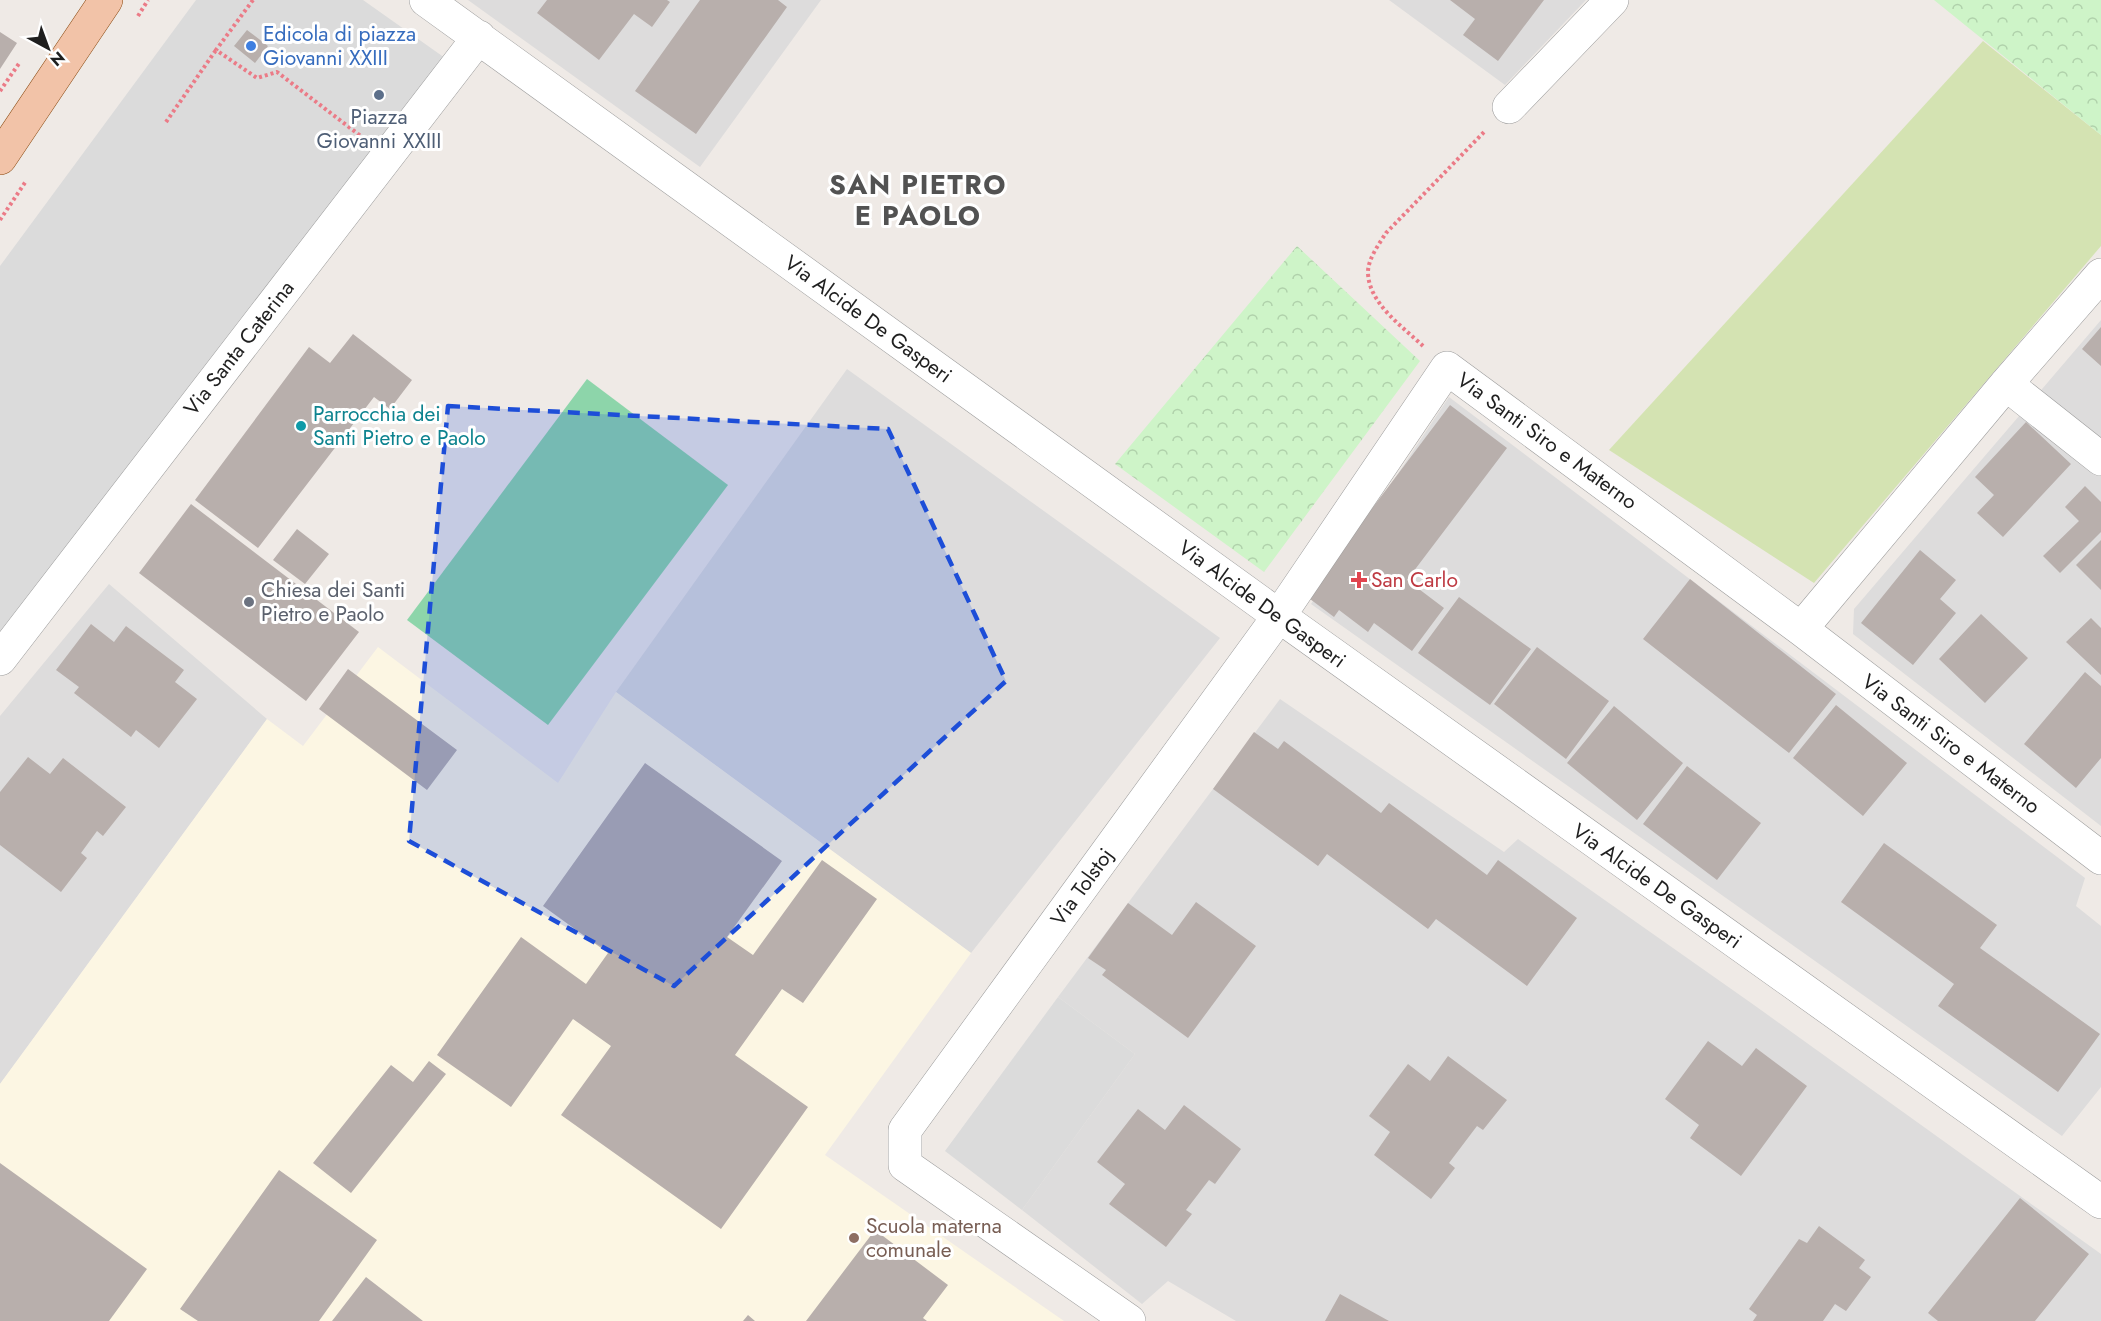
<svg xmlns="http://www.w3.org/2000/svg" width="2101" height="1321" font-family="Jost,sans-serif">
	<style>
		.residential { fill: #dddcdc }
		.education { fill: #fcf6e3 }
		.grass { fill: #d4e3b2 }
		.park { fill: url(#park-crowns) }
		.pitch { fill: #8dd5aa }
		.parking { fill: #dbdbdb }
		.building { fill: #b8afac }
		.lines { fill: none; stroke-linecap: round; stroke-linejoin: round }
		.minor-casing { stroke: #9c9c9c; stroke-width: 34 }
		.major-casing { stroke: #8a4910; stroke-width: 34 }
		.path { stroke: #eb7b87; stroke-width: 4; stroke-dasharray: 3 3; stroke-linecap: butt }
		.minor { stroke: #fff; stroke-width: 33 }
		.major { stroke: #f2c3a8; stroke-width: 33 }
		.marked { fill: #1d4ed8; fill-opacity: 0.2; stroke: #1d4ed8; stroke-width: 4.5; stroke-dasharray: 12 8; stroke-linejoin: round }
		.shop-dot { fill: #3f7fe0; stroke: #fff; stroke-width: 2 }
		.service-dot { fill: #5c6f8a; stroke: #fff; stroke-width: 2 }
		.culture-dot { fill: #0f9aa8; stroke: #fff; stroke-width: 2 }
		.health-dot { fill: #e0444e; stroke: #fff; stroke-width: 2 }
		.worship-dot { fill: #6b7280; stroke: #fff; stroke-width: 2 }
		.education-dot { fill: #8d6e63; stroke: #fff; stroke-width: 2 }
		.labels { text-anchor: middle; stroke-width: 6; stroke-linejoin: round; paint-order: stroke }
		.shop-label { font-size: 21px; fill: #366cbe; stroke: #fff; text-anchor: start }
		.service-label { font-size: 21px; fill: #4e5e75; stroke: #fff }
		.street-label { font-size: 21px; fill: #1f1f1f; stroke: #fff }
		.culture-label { font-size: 21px; fill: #0d838f; stroke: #fff; text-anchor: start }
		.health-label { font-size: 21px; fill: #be3a42; stroke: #fff; text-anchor: start }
		.worship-label { font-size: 21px; fill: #5b616d; stroke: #fff; text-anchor: start }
		.education-label { font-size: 21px; fill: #785e54; stroke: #fff; text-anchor: start }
		.district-label { font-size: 27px; font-weight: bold; letter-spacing: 1.5px; fill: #525252; stroke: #fff }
	</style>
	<defs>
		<pattern id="park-crowns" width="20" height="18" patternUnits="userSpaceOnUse" patternTransform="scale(1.5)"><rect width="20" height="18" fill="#cef4c8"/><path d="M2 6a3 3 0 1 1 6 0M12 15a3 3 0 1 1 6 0" fill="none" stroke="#b0d1ab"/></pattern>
	</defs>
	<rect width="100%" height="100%" fill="#efeae6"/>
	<path class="residential" d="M468,0H821L700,167Z
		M1389,0H1586L1505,85Z
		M2101,320V826L1853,634L1854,609Z
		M847,369L1220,638L971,953L616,692Z
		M1449,397L2085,878L2076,906L2101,926V1087L2062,1136L1311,604Z
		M109,584L267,719L0,1084V716Z
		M1280,699L1504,852L1518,839L1754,1005L2101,1254V1321H1236L1168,1281L1142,1304L1022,1210L1135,1054L1058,997Z"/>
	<path class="education" d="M378,647L558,783L616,692L971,953L825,1155L1064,1321H0V1084L267,719L303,746Z"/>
	<path class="grass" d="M1983,41L2101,135V246L1814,583L1609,450Z"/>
	<path class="park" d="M1934,0H2101V135Z
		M1297,246L1420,361L1264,572L1115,464Z"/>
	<path class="pitch" d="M587,379L728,485L548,725L407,620Z"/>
	<path class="parking" d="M196,0H363L445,58L0,644V266Z
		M1058,997L1135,1054L1022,1210L945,1151Z"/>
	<path class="building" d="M547,0H667L670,2L652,27L634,14L599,60L537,13Z
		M700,0H778L787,7L696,134L635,91Z
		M1450,0H1544L1498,61L1463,35L1475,19Z
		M247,30L268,46L255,63L234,46Z
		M0,32L17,43L0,69Z
		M2101,327V366L2082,349Z
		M353,334L412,380L390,409L374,397L258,548L195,500L309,347L330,363Z
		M1450,405L1507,448L1407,580L1444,608L1412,651L1374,623L1368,632L1339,610L1334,617L1306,596Z
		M2026,422L2071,464L2003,537L1977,513L1994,495L1975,477Z
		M2085,486L2101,502V532L2060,573L2043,556L2079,521L2065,507Z
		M191,504L359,632L306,701L139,573Z
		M297,529L329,554L305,584L273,560Z
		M2101,540V590L2076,565Z
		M1920,550L1956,580L1940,599L1956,613L1913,665L1861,623Z
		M1690,579L1836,694L1789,753L1643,639Z
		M1459,597L1531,649L1490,705L1418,653Z
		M1981,614L2028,658L1985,703L1939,659Z
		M2091,618L2101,628V675L2066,642Z
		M91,624L114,642L126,626L184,670L175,682L197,699L159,748L136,730L131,737L74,693L79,687L56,670Z
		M1537,647L1609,701L1566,759L1494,704Z
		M348,669L457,750L427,790L319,709Z
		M2085,672L2101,686V758L2076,788L2024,744Z
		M1836,705L1907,763L1863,816L1793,758Z
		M1614,706L1683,763L1637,820L1567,763Z
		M1254,732L1278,749L1284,741L1381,813L1389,803L1487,875L1498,860L1577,918L1527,986L1436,919L1428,929L1327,854L1318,866L1213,789Z
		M28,757L50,774L63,758L126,807L103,836L97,831L81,853L87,858L61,892L0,845V792Z
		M645,763L782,861L727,937L753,955L822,860L877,899L803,1003L782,989L735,1055L808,1107L721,1229L561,1115L611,1046L573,1019L511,1107L437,1055L521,937L586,984L608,953L543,906Z
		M1687,766L1761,823L1717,880L1643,824Z
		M1884,843L1997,925L1980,948L2100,1034L2058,1092L1938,1006L1954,984L1841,902Z
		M1196,902L1256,946L1188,1038L1102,975L1106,970L1088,958L1128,903L1172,935Z
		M1708,1041L1742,1066L1756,1048L1807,1086L1741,1176L1690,1138L1699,1125L1665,1099Z
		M1448,1056L1507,1100L1483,1130L1477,1126L1449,1163L1455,1168L1431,1199L1374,1155L1390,1132L1369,1116L1408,1064L1430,1081Z
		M429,1061L446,1074L351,1193L313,1163L391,1065L413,1082Z
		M1184,1105L1241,1149L1215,1184L1209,1180L1186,1210L1192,1214L1166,1247L1109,1204L1125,1184L1097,1162L1138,1109L1165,1130Z
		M0,1163L147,1269L109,1321H0Z
		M279,1170L377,1240L319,1321H198L180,1309Z
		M2020,1198L2089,1254L2035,1321H1938L1928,1313Z
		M1819,1226L1865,1260L1859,1268L1871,1277L1846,1311L1835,1304L1823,1321H1753L1757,1315L1749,1309L1799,1239L1807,1243Z
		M875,1230L948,1285L923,1318L927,1321H806Z
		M366,1277L423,1321H332Z
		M1340,1294L1389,1321H1325Z
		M748,1315L755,1321H743Z"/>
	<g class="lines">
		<defs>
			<path id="minor" d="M426,0L1279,616L2101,1202
				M1509,107L1612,0
				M2006,384L2101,459
				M1801,629L2006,384L2101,275
				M0,659L479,37
				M1129,1321L905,1165V1130L1279,616L1447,368L1801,629L2101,858"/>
			<path id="major" d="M0,158L106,0"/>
		</defs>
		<use href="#minor" class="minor-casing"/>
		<use href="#major" class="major-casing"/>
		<path class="path" d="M253,0L216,50L257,78L277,72L362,137
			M138,16L148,0
			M0,91L20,62
			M166,122L216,50
			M0,220L26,181
			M1423,346C1403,327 1368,303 1368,272C1368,259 1379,244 1386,233L1485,131"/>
		<use href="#minor" class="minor"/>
		<use href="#major" class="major"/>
	</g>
	<path class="marked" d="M448,406L888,429L1006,681L674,986L409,841Z"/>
	<circle class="shop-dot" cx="251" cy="46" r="6"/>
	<circle class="service-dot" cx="379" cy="95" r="6"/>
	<circle class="culture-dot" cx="301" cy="426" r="6"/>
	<path class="health-dot" d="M1356 571h6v6h6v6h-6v6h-6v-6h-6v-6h6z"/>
	<circle class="worship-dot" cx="249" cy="602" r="6"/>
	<circle class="education-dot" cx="854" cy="1238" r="6"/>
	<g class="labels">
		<g class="shop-label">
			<text x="263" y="41">Edicola di piazza<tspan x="263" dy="24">Giovanni XXIII</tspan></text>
		</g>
		<g class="service-label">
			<text x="379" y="124">Piazza<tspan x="379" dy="24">Giovanni XXIII</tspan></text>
		</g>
		<g class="street-label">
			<text transform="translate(868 319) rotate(36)" y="7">Via Alcide De Gasperi</text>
			<text transform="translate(239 348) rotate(-52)" y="7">Via Santa Caterina</text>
			<text transform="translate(1547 441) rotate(36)" y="7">Via Santi Siro e Materno</text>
			<text transform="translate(1262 604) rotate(36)" y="7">Via Alcide De Gasperi</text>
			<text transform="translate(1951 744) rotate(37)" y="7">Via Santi Siro e Materno</text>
			<text transform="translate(1657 886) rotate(35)" y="7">Via Alcide De Gasperi</text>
			<text transform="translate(1082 887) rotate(-54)" y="7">Via Tolstoj</text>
		</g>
		<g class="culture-label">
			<text x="313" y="421">Parrocchia dei<tspan x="313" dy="24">Santi Pietro e Paolo</tspan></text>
		</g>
		<g class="health-label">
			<text x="1371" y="587">San Carlo</text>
		</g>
		<g class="worship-label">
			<text x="261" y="597">Chiesa dei Santi<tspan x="261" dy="24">Pietro e Paolo</tspan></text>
		</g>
		<g class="education-label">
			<text x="866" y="1233">Scuola materna<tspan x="866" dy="24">comunale</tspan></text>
		</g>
		<g class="district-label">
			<text x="918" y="194">SAN PIETRO<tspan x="918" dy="31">E PAOLO</tspan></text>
		</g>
	</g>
	<g transform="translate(48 48) rotate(139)" stroke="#ffffff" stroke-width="4.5" paint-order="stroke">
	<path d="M0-4.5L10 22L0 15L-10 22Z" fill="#1f1f1f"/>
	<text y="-9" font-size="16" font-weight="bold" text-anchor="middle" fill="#1f1f1f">N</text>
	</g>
</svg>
